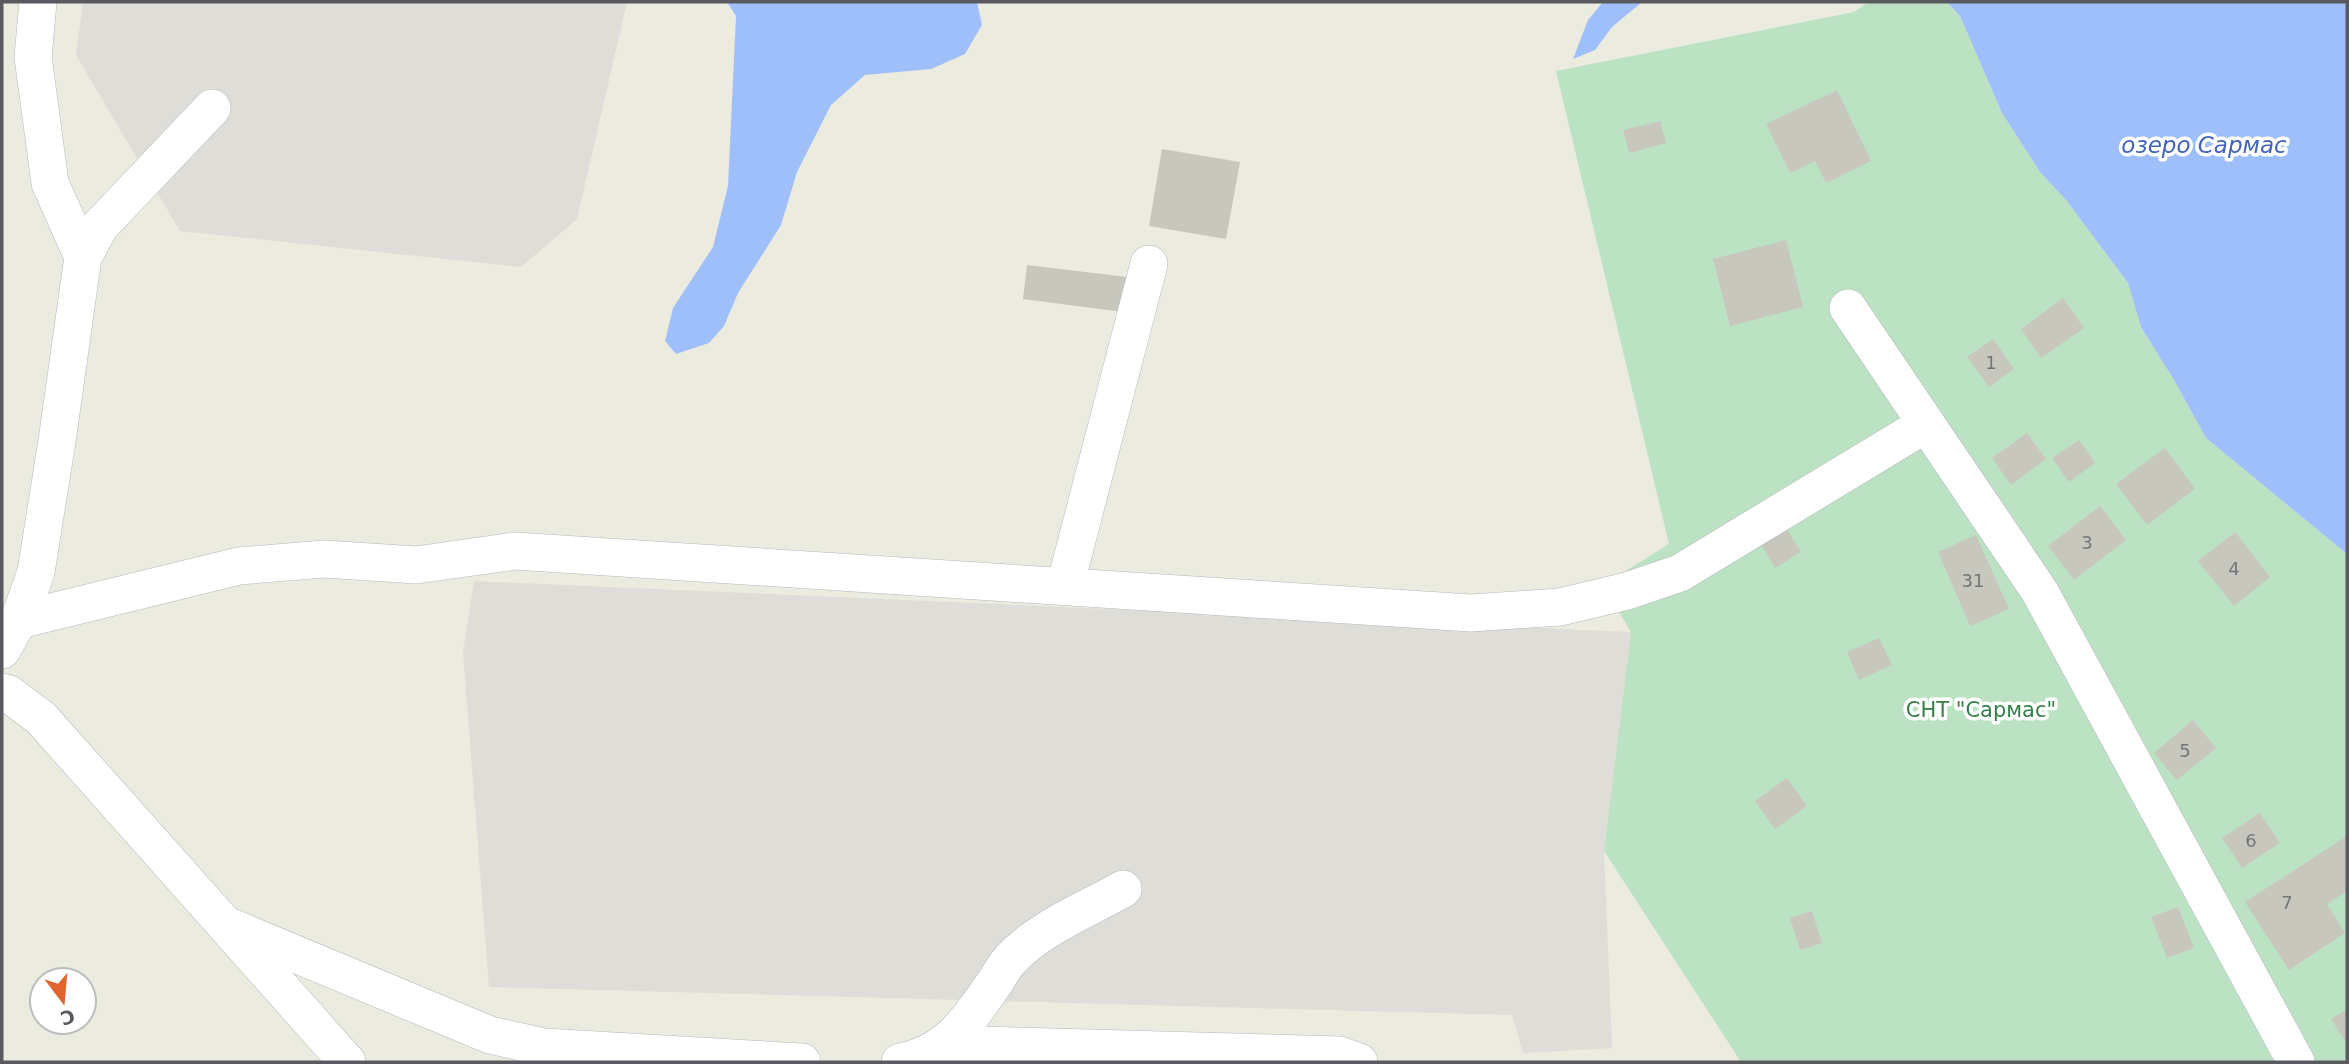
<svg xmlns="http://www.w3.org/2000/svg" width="2349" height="1064" font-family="'DejaVu Sans',sans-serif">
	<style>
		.industrial { fill: #deddd7 }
		.green { fill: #bce2c4 }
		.water { fill: #9fbffb }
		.building { fill: #c8c7be }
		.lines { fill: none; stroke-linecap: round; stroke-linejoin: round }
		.minor-casing { stroke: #b7b8be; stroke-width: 38 }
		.minor { stroke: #fff; stroke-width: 37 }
		.labels { text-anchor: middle; stroke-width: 7; stroke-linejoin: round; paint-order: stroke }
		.number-label { font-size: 18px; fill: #747578 }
		.park-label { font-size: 21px; fill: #37804a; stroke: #fff }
		.water-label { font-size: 23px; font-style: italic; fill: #4464bc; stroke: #fff }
	</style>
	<rect width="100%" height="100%" fill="#ebebdf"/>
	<path class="industrial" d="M83,2H627L577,219L521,267L180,231L76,55Z
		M474,581L1631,632L1604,851L1612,1048L1523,1053L1512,1015L489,987L463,652Z"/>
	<path class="green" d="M1868,2H1947L1960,16L2002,113L2040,172L2066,200L2128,283L2141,327L2174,380L2206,438L2347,554V1062H1741L1604,851L1631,632L1603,585L1669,544L1556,71L1854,12Z"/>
	<path class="water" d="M727,2H977L982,25L965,54L931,69L865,75L831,105L797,172L781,225L738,293L724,326L709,343L676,354L665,341L673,308L713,247L728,186L736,16Z
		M1603,2H1642L1612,27L1595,50L1573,59L1588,20Z
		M1947,2H2347V554L2206,438L2174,380L2141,327L2128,283L2066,200L2040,172L2002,113L1960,16Z"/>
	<path class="building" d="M1837,90L1871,161L1826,183L1815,161L1790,173L1766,124Z
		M1660,121L1666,143L1629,153L1623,130Z
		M1162,149L1240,162L1226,239L1149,226Z
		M1786,240L1803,307L1730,326L1713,259Z
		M1027,265L1127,277L1123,312L1023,299Z
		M2063,298L2084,328L2041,358L2021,329Z
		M1993,339L2014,369L1989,387L1967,357Z
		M2027,433L2046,459L2011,485L1992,458Z
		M2079,440L2095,463L2069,482L2052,458Z
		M2165,448L2195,489L2147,525L2116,484Z
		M2100,506L2126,540L2074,580L2048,546Z
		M1783,523L1801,552L1775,568L1757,538Z
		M2235,532L2270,577L2234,606L2198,561Z
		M1976,535L2009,609L1970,626L1938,552Z
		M1879,638L1892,665L1859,680L1847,652Z
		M2193,720L2216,748L2177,780L2154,753Z
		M1787,778L1807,806L1775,829L1755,801Z
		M2260,813L2280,843L2242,868L2222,838Z
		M2347,836V891L2327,904L2345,933L2289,970L2245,902Z
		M2178,907L2194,948L2167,958L2151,917Z
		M1812,911L1822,943L1800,950L1790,918Z
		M2347,1009V1044L2331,1019Z"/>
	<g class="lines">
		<defs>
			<path id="minor" d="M38,2L33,57L50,183L83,257
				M1848,308L2040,592L2296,1062
				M1065,586L1149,264
				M19,620L239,566L324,559L416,565L515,551L1471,613L1560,607L1627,591L1680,573L1926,424
				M2,650L19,620L36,572L57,441L83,257L100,226L212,108
				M2,692L9,694L41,718L347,1062
				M226,925L490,1035L544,1047L802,1062
				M946,1044L1339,1055L1359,1062
				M900,1062C948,1053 969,1020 995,982C1000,975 1004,966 1010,960C1039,928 1086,910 1123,889"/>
		</defs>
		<use href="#minor" class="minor-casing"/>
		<use href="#minor" class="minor"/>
	</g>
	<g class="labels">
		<g class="number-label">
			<text x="1991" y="369">1</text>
			<text x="2087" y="549">3</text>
			<text x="2234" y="575">4</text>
			<text x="1973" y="587">31</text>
			<text x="2185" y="757">5</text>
			<text x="2251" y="847">6</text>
			<text x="2287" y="909">7</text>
		</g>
		<g class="park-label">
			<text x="1981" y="717">СНТ "Сармас"</text>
		</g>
		<g class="water-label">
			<text x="2204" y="153">озеро Сармас</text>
		</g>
	</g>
	<rect width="2349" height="1064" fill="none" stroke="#585a60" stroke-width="7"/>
	<g transform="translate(63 1001) rotate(164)"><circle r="33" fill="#ffffff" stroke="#bcbdbf" stroke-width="2"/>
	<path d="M0-5L12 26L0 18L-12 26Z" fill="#e1632f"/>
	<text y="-10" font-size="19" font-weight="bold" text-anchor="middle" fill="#585a60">С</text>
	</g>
</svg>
